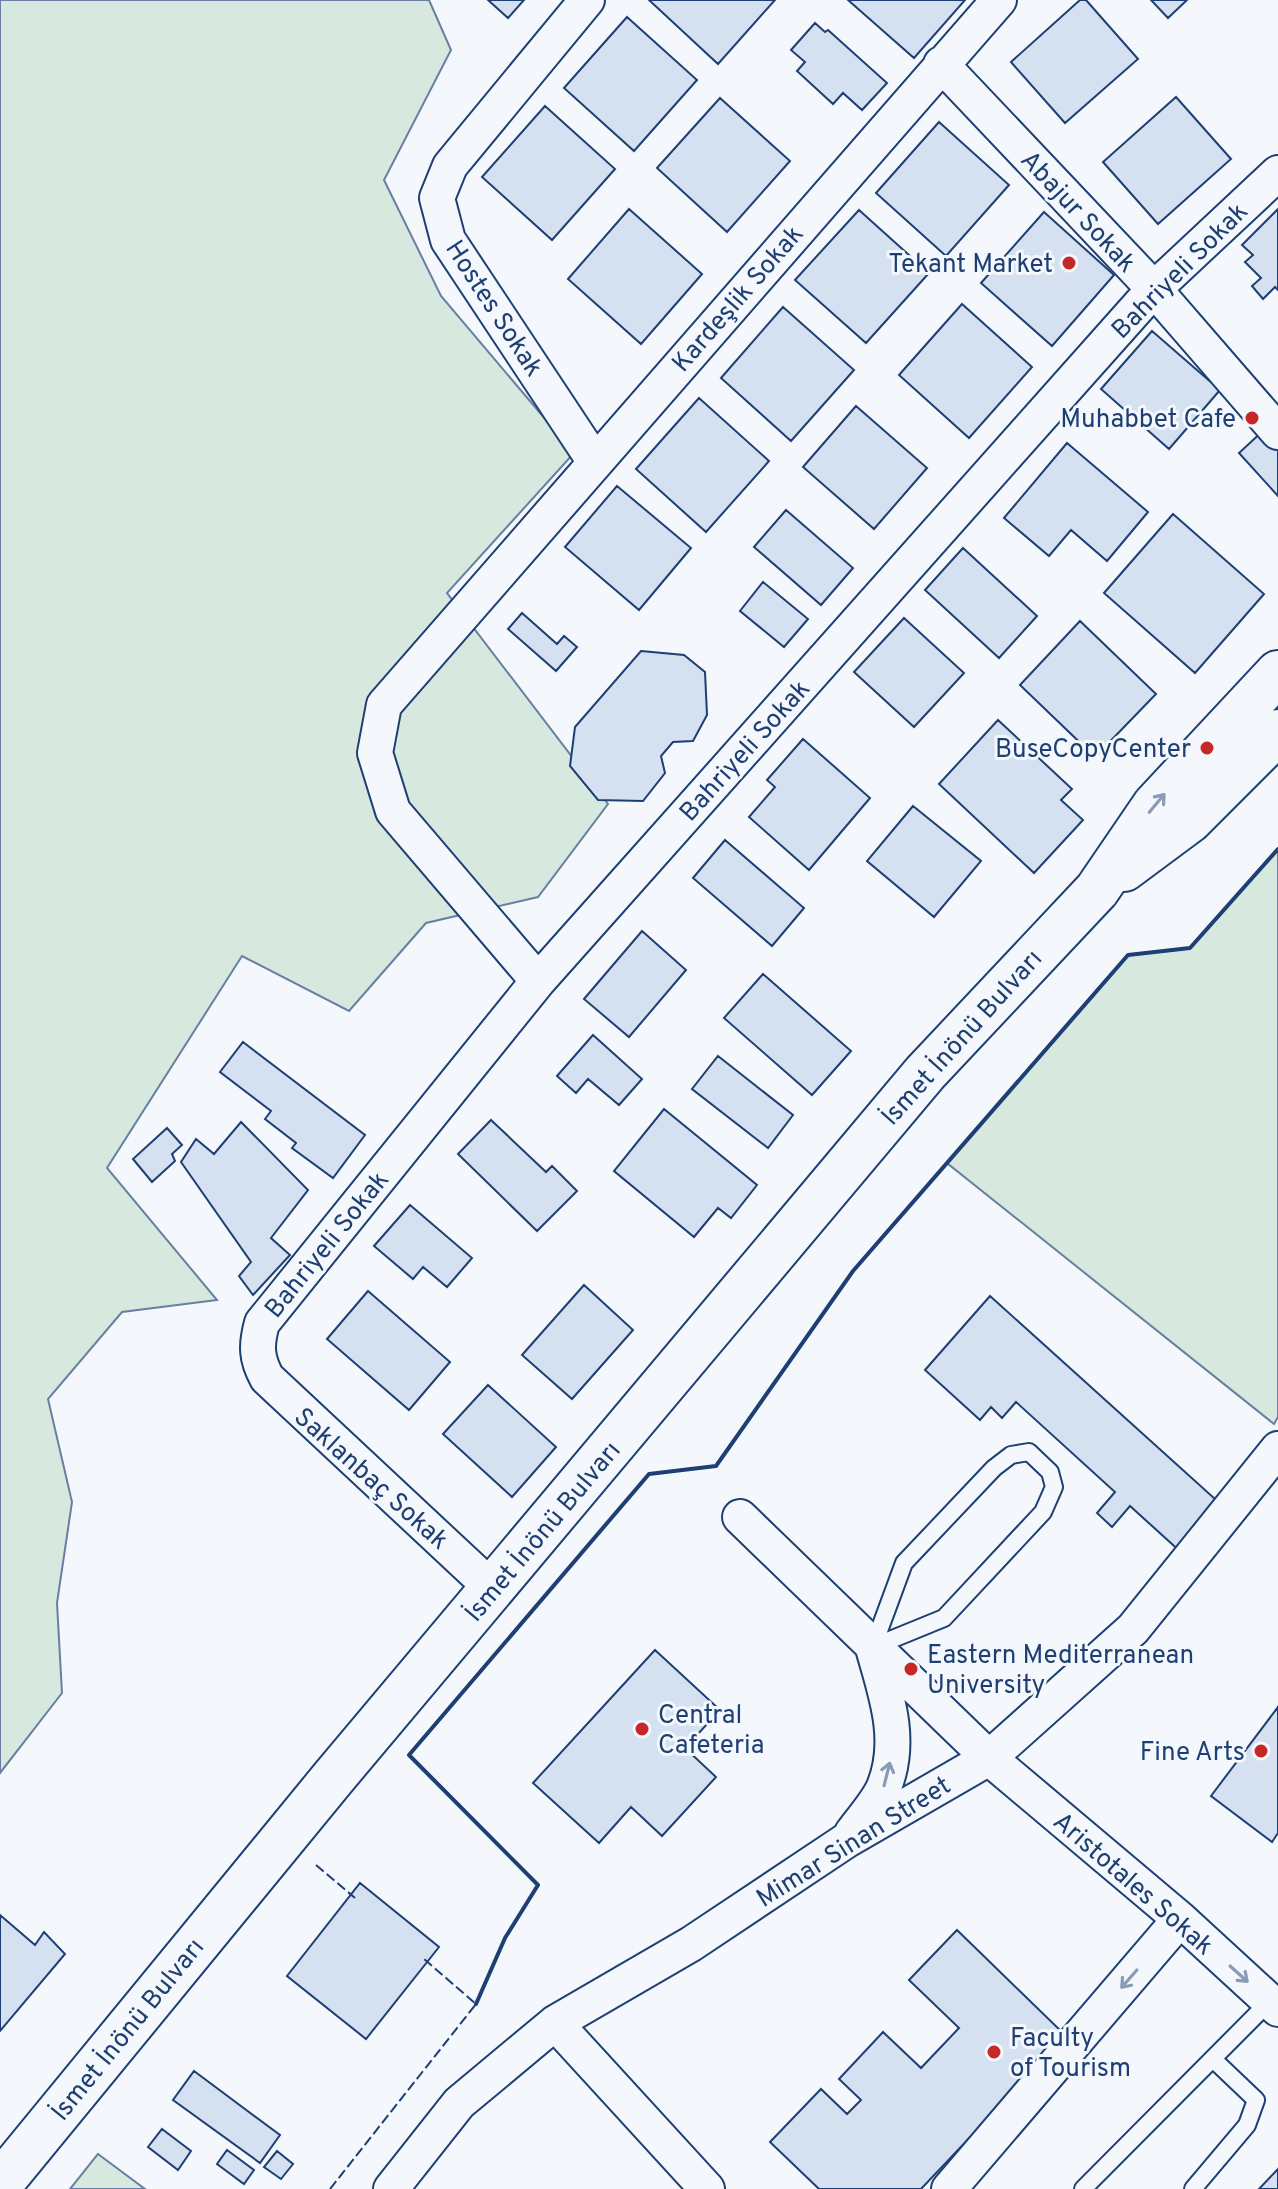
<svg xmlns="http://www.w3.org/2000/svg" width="1278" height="2189" font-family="Overpass,sans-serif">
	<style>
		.green { fill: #d7e8df; stroke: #687fa3; stroke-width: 2 }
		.building { fill: #d5e0f0; stroke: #1d3f73; stroke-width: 2 }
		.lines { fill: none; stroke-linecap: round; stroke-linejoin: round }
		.service-casing { stroke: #1d3f73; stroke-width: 20 }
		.minor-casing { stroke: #1d3f73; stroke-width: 38 }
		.primary-casing { stroke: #1d3f73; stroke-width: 48 }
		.service { stroke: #f4f7fb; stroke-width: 16 }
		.minor { stroke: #f4f7fb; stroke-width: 34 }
		.primary { stroke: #f4f7fb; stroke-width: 44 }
		.fence { stroke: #1d3f73; stroke-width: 2; stroke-dasharray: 10 4; stroke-linecap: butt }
		.wall { stroke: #1d3f73; stroke-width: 4 }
		.oneway { stroke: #889bb7 }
		.poi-dot { fill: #c62828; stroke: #f4f7fb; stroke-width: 3 }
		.labels { text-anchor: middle; stroke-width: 6; stroke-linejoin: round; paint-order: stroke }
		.street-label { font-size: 26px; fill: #1d3f73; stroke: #f4f7fb }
		.poi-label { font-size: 26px; fill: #1d3f73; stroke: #f4f7fb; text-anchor: end }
	</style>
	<rect width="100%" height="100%" fill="#f4f7fb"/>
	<path class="green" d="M0,0H429L451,50L384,180L441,296L574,453L447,593L608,804L538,897L426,923L349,1011L242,956L107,1168L217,1300L122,1312L48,1399L72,1502L57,1603L62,1693L0,1773Z
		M1278,849V1417L1274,1424L947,1163L1128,955L1190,948Z
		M98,2154L145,2189H70Z"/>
	<path class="building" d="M488,0H524L508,18Z
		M649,0H775L718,64Z
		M848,0H965L914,58Z
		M1080,0H1086L1138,59L1065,123L1011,62Z
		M1151,0H1187L1168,18Z
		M627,17L697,80L634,151L564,88Z
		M815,23L825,32L828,30L887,83L862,110L843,93L833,104L797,71L805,62L791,50Z
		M1176,97L1231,159L1158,224L1103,162Z
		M720,98L790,161L727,232L657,168Z
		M545,106L615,169L552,240L482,177Z
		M939,122L1009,185L946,256L876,193Z
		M629,209L702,274L641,344L568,279Z
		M1278,209V290L1275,287L1263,299L1252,286L1261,278L1245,262L1253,255L1242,245Z
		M859,210L929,273L866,343L795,280Z
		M1044,212L1114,275L1052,346L981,283Z
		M962,304L1032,367L969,438L899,375Z
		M783,307L854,370L791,441L721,378Z
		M1152,331L1220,390L1169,449L1101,389Z
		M699,398L769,461L706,532L636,469Z
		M856,406L927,468L874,529L803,467Z
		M1265,429L1278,443V496L1239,453Z
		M1067,443L1148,512L1107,561L1071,530L1049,556L1004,518Z
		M617,486L691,548L639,610L565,547Z
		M786,510L853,568L821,605L754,547Z
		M1173,514L1264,594L1195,673L1104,593Z
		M963,548L1037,616L999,658L925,590Z
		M763,582L808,619L784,647L740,611Z
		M522,613L557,644L564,636L577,647L556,671L508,629Z
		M904,618L964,673L914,727L854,672Z
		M1080,621L1156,694L1095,757L1020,685Z
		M641,651L684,655L705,672L707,715L693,741L673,742L661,756L665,773L643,801L598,800L570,766L575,727Z
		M998,720L1072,789L1061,800L1083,820L1034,873L939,784Z
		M803,739L870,798L809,870L749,817L775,787L767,780Z
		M913,806L981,861L934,917L867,861Z
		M725,840L804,908L772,946L693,878Z
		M642,931L686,970L629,1037L584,999Z
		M763,974L851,1051L812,1095L724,1018Z
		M593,1035L642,1079L619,1105L588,1079L576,1093L557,1076Z
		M243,1042L365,1135L333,1178L292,1148L296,1143L265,1119L271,1111L220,1072Z
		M718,1056L793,1115L768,1148L692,1089Z
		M664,1109L757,1185L731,1218L718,1208L694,1237L614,1171Z
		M491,1120L546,1172L552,1166L577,1191L537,1231L458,1154Z
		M241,1122L308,1190L271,1238L290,1255L253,1295L239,1276L251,1262L181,1162L196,1139L214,1154Z
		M167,1128L182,1145L172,1154L175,1161L152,1182L133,1159Z
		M410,1205L472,1258L447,1287L423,1267L413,1279L374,1246Z
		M584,1285L633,1330L572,1399L522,1355Z
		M368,1291L450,1362L409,1410L327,1339Z
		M990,1296L1225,1508L1183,1554L1130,1506L1112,1527L1097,1513L1115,1492L1016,1402L1002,1418L991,1407L980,1420L925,1370Z
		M488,1385L556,1447L512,1497L443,1434Z
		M655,1650L720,1710L685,1748L716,1777L662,1836L631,1807L599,1843L533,1783Z
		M1278,1707V1833L1272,1842L1211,1796Z
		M360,1883L439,1947L366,2039L287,1976Z
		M0,1915L35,1945L44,1932L65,1954L0,2031Z
		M957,1930L1066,2036L921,2189H819L770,2142L821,2089L847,2114L861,2100L839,2079L883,2032L921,2068L959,2028L909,1980Z
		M194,2071L280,2135L260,2163L173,2100Z
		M162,2129L191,2151L178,2170L148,2147Z
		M227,2150L254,2170L244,2184L217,2164Z
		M277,2151L293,2164L281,2179L264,2167Z
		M1278,2169V2189H1259Z"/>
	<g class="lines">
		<defs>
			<path id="service" d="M1029,1452L1050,1472L1054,1487L1043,1512L944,1618L873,1647L904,1563L994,1468L1011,1455Z
				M1083,2189L1271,2000
				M1193,2189L1247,2125L1256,2100L1214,2060"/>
			<path id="minor" d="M587,0L450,166L437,198L448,240L595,462
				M941,64L1154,289L1278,432
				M538,981L393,811L375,753L384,705L999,0
				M740,1517L989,1758L1180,1919L1278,2009
				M494,1590L267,1378C256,1358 256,1345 262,1323L538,981L1154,289L1278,173
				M852,1833C862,1819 877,1803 884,1787C903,1740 886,1694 873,1648
				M555,2023L707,2189
				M391,2189L459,2103L555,2023L691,1944L847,1840L989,1758L1133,1629L1278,1449
				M949,2189L1180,1919"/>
			<path id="primary" d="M1124,869L1190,820L1278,732
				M0,2184L333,1778L925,1073L1097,890L1155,805L1278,673"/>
		</defs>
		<use href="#service" class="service-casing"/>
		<use href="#minor" class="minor-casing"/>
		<use href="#primary" class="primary-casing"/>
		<use href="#service" class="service"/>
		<use href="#minor" class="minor"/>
		<use href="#primary" class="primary"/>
		<path class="fence" d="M316,1865L355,1898
			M330,2189L476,2004L424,1959"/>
		<path class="wall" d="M476,2004L505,1938L538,1885L409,1755L649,1474L716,1466L853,1271L1128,955L1190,948L1278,849"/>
	</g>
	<defs><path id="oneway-shaft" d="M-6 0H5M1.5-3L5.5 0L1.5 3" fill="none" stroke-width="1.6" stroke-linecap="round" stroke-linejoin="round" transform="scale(2)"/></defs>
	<g class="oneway">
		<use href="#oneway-shaft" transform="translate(1157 803) rotate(-50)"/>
		<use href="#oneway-shaft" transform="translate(887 1774) rotate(-76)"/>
		<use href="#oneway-shaft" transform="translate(1239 1974) rotate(42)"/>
		<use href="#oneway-shaft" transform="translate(1129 1979) rotate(131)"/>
	</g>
	<g class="poi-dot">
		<circle cx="1069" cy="263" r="8"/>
		<circle cx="1252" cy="418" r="8"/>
		<circle cx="1207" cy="748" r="8"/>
		<circle cx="911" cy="1669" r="8"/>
		<circle cx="642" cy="1729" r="8"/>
		<circle cx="1261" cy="1751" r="8"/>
		<circle cx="994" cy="2052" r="8"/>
	</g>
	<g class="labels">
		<g class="street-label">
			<text transform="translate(1079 211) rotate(47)" y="9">Abajur Sokak</text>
			<text transform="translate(1179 270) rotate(-45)" y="9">Bahriyeli Sokak</text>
			<text transform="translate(737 298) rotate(-49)" y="9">Kardeşlik Sokak</text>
			<text transform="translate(495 308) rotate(57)" y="9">Hostes Sokak</text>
			<text transform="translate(744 750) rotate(-48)" y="9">Bahriyeli Sokak</text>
			<text transform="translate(961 1037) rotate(-48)" y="9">İsmet İnönü Bulvarı</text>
			<text transform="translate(326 1244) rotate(-51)" y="9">Bahriyeli Sokak</text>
			<text transform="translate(372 1478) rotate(42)" y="9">Saklanbaç Sokak</text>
			<text transform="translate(542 1531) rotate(-50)" y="9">İsmet İnönü Bulvarı</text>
			<text transform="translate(853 1841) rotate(-32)" y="9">Mimar Sinan Street</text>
			<text transform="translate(1134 1883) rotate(41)" y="9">Aristotales Sokak</text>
			<text transform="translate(127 2029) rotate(-51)" y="9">İsmet İnönü Bulvarı</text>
		</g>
		<g class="poi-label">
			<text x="1053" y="272">Tekant Market</text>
			<text x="1236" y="427">Muhabbet Cafe</text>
			<text x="1191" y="757">BuseCopyCenter</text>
			<text x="927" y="1663" text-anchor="start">Eastern Mediterranean<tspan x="927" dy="30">University</tspan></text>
			<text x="658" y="1723" text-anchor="start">Central<tspan x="658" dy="30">Cafeteria</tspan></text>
			<text x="1245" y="1760">Fine Arts</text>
			<text x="1010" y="2046" text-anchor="start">Faculty<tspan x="1010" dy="30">of Tourism</tspan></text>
		</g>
	</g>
</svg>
